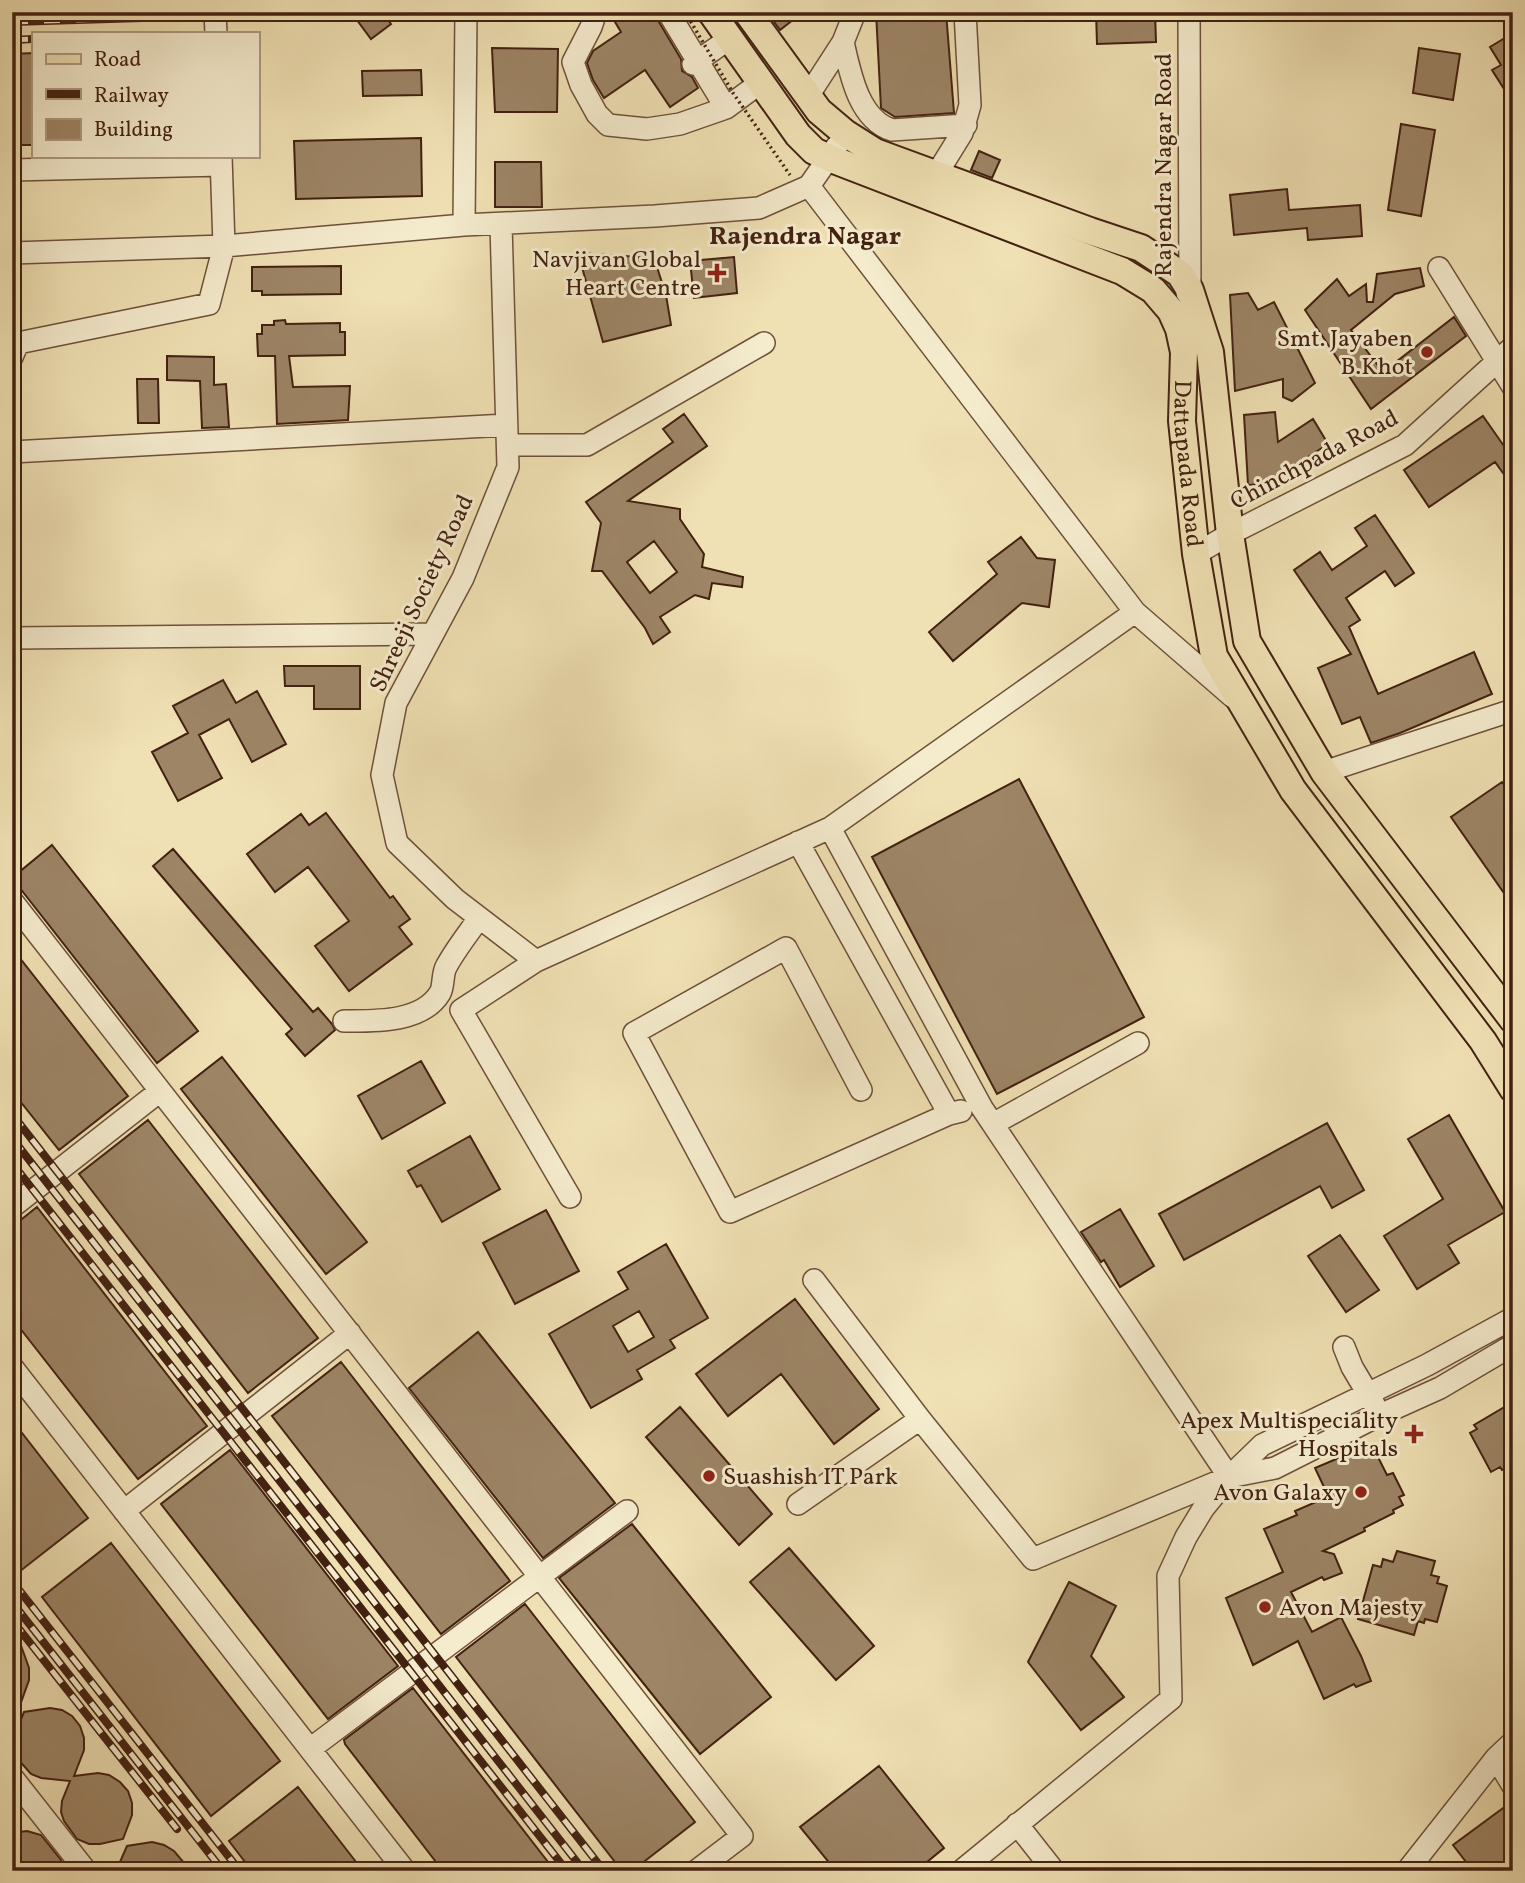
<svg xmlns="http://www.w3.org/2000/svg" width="1525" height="1883" font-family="Vollkorn,serif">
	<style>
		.building { fill: #9d8566; stroke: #432111; stroke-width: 2; fill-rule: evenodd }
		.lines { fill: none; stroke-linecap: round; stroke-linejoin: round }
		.minor-casing { stroke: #6e513a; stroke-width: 24 }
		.major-casing { stroke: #432111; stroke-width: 30 }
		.minor { stroke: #f5ecce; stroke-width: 21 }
		.major { stroke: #f0e1b4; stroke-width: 26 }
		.rail-casing { stroke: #432111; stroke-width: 8 }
		.rail { stroke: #f5ecce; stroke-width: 5; stroke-dasharray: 16; stroke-linecap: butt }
		.path-bridge { stroke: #432111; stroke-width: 3.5; stroke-dasharray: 2 3.5; stroke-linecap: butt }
		.poi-dot { fill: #8f2418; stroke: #f5ecce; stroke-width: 2.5 }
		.labels { text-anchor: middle; stroke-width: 6; stroke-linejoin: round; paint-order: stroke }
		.street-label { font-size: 24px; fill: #432111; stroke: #f5ecce }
		.poi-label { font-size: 24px; fill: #432111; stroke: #f5ecce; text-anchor: end }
		.neighbourhood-label { font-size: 26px; font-weight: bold; fill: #432111; stroke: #f5ecce }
	</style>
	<rect width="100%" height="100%" fill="#f0e1b4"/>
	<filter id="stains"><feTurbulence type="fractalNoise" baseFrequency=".00286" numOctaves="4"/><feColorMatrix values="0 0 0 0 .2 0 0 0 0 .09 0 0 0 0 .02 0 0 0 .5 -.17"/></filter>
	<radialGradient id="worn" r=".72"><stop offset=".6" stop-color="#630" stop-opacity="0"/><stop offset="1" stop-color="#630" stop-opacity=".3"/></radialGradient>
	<path class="building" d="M351,12H382L391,24L371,39Z
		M609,12H653L681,59L682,71L692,77L698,88L670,107L645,70L604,98L593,80L587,63L593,51L621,32Z
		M767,12H803L780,30Z
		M876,12H946L954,113L895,117L881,108Z
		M1096,12H1155L1156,42L1097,44Z
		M1513,33V103L1492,70L1501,65L1490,47Z
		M492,48L558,49L557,112H495Z
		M1419,48L1460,54L1453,100L1413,93Z
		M33,53V145H12V54Z
		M421,70L422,95L363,96L362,71Z
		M1401,124L1435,130L1421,216L1388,210Z
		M421,138L422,196L296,199L294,141Z
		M979,151L1000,160L992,178L971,170Z
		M495,162H541L542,207H495Z
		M1287,189L1289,210L1360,205L1362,236L1308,240L1307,228L1234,235L1230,195Z
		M578,253L654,258L666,295L671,325L603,342Z
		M734,257L737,293L694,298L690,261Z
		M341,266V294L262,295V291H252V267Z
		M1420,268L1424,286L1395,294L1351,330L1383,372L1454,317L1466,336L1371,409L1305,310L1337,279L1349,296L1366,284L1367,302H1373L1377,274Z
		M1248,293L1258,310L1274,302L1315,383L1292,401L1283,397V379L1235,391L1230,295Z
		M285,320L286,324L340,323V332H345V355L289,356L293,387L350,386L348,420L277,424L275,356H258L257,334H262V325H274V321Z
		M167,356L214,357V385L226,384L229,427L202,428L200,381L167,380Z
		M137,379H158L159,423H138Z
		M1275,412L1278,442L1313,419L1328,444L1266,484L1248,485L1244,415Z
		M684,414L707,446L628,501L680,509V519L704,554L702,567L743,577L742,587L712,583L709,599L695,595L660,617L670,632L653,644L645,628L602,571H592L601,523L586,502L673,442L663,429ZM654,541L677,572L650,593L627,562Z
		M1483,416L1513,459V487L1495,462L1429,507L1404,470Z
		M1375,515L1414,573L1395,586L1385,571L1346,598L1360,620L1349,627L1378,694L1474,652L1492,694L1400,733L1371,743L1360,717L1342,724L1318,668L1351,654L1294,570L1320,552L1332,570L1367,546L1355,528Z
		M1021,537L1037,558L1055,560L1049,607L1022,603L953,661L929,632L997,574L988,562Z
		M284,666H360V709H314V686H285Z
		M223,680L236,703L257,691L286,744L252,762L229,719L199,735L222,778L178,801L152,752L188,733L173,706Z
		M1019,779L1144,1017L997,1094L872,857Z
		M1502,782L1513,797V906L1451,817Z
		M326,813L390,898L393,896L410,919L399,927L412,944L349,991L315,946L349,921L308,867L275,892L247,854L301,814L309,825Z
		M52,845L198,1031L157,1063L12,878Z
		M173,849L313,1012L318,1008L332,1024L335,1030L305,1056L286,1034L292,1029L153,866Z
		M12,948L128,1096L59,1150L12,1091Z
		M222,1057L367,1242L326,1274L181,1089Z
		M421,1061L445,1103L382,1139L358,1096Z
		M1449,1115L1505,1212L1448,1245L1459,1263L1417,1289L1384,1236L1443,1199L1408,1139Z
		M148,1120L318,1338L248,1393L79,1174Z
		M1327,1123L1364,1190L1332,1208L1320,1186L1184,1260L1159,1214Z
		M470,1136L500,1189L442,1222L421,1185L417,1187L408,1171Z
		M37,1207L207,1426L138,1479L12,1318V1227Z
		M1120,1209L1154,1266L1120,1287L1104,1260L1101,1262L1081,1232Z
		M546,1210L579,1271L515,1304L483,1243Z
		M1340,1235L1379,1290L1346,1312L1308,1256Z
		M666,1244L708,1318L670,1340L675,1348L637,1370L642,1379L591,1408L549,1334L628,1289L618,1272ZM639,1311L654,1337L628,1352L613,1326Z
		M795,1299L879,1409L834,1444L781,1374L728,1416L696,1374Z
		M478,1332L615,1503L543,1558L409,1388Z
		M341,1362L510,1581L441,1634L272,1416Z
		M1513,1402V1464L1502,1470L1500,1467L1491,1472L1470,1433L1477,1429L1474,1425Z
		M680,1407L772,1514L739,1545L646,1437Z
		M12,1420L88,1518L19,1572L12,1564Z
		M1369,1445L1375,1456L1377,1455L1387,1475L1393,1473L1404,1495L1399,1497L1403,1505L1393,1510L1394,1513L1364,1528L1365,1531L1323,1551L1334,1554L1342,1573L1324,1580L1322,1577L1291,1592L1312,1632L1341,1617L1361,1656L1371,1681L1356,1687L1354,1684L1324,1699L1298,1641L1253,1665L1226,1598L1283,1572L1264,1529L1297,1515L1295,1511L1323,1499L1319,1489L1324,1487L1315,1468Z
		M230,1450L398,1666L328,1719L161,1504Z
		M632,1524L771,1697L700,1754L559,1578Z
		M111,1543L280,1761L211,1816L42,1597Z
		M789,1548L874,1646L836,1680L750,1582Z
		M1397,1551L1435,1561L1431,1575L1439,1577L1437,1583L1447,1586L1437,1622L1425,1619L1424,1623L1418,1621L1414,1635L1358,1619L1373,1565L1381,1567L1383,1559L1393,1562Z
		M1069,1582L1116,1606L1091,1656L1124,1697L1081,1730L1028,1662Z
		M525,1604L695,1822L632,1871H622L456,1657Z
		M14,1626L29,1668V1680L14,1722H12V1627Z
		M413,1688L555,1871H443L345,1744L344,1740Z
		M50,1708L62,1710L72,1716L80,1726L84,1738V1750L74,1776L98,1773L109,1775L120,1782L128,1791L132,1803V1815L123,1839L100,1844H89L77,1839L64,1821L61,1812L62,1801L70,1781L41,1778L31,1774L16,1757L14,1736L24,1712Z
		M879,1766L944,1848L916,1871H836L800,1827Z
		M298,1787L363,1871H252L229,1841Z
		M1506,1806L1513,1815V1871H1473L1453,1845Z
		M27,1831L41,1835L61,1860V1871H12V1833Z
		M152,1842L164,1845L174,1851L191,1871H116L127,1846Z"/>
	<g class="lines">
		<defs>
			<path id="minor" d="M215,12L216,33
				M596,12L591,27L573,62L581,85L597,114L608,125L647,129L680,124L726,108L760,83
				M668,12L726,108
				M843,42C850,72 858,119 892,130L966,125
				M693,64L729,39
				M808,96L843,42L855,12
				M12,170L221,165
				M809,186L1135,612L1233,697
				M928,188L962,133L970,105L965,12
				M464,225L466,12
				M501,225L508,467L463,578L396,703L382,775L397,843L455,899L536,961
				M12,253L224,246L464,225L655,216L759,208L809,186L837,146
				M1439,268L1513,387
				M1187,293L1190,290L1189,12
				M12,357L18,343L209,304L224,246L221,156
				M509,445H587L764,343
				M12,452L506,425
				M1196,554L1230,534L1405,445L1513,347
				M12,638L433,634
				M1324,772L1513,710
				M830,828L982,1108L1229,1477
				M798,842L949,1114L961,1111
				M12,901L742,1836L696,1871
				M344,1021C374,1021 422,1023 440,993C444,986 442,975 446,967C455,950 468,934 479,918
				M861,1090L786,948L634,1033L730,1212L949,1114
				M993,1124L1138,1043
				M570,1197L461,1010L536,961L830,828L1135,612
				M12,1207L160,1091
				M814,1280L920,1419
				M1344,1347L1352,1367L1374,1404
				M12,1367L405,1871
				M798,1504L920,1419L1033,1559L1229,1477L1275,1468L1380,1415L1440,1388L1513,1345
				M124,1511L350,1333
				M1513,1742L1496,1758L1513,1786
				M310,1749L627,1511
				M12,1777L86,1871
				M1017,1824L1054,1871
				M961,1871L1171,1699L1168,1576L1186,1537L1203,1509L1229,1477L1262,1445L1427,1365L1513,1318
				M1407,1871L1496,1758"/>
			<g id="major">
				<path id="s1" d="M711,12L798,135L814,151L829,158L1122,271L1153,290L1171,311L1179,329L1184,352L1182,421L1196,554L1214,656L1293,790L1483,1041L1513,1089"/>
				<path d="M747,12L819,111L845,133L875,152L1090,231L1141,248L1180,274L1190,290L1210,352L1230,534L1247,641L1324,772L1513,1020"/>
			</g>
		</defs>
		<use href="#minor" class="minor-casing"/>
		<use href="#major" class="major-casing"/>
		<use href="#minor" class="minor"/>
		<use href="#major" class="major"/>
		<defs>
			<path id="rail" d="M12,22L175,17
				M12,40L33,39
				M12,1114L604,1871
				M12,1138L584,1871
				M12,1163L567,1871
				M12,1581L240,1871
				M12,1602L223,1871
				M12,1620L177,1829"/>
		</defs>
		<use href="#rail" class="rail-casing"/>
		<use href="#rail" class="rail"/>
		<path class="path-bridge" d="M685,12L733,93L790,175"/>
	</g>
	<g class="poi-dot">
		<path d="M713.5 262.5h7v7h7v7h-7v7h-7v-7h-7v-7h7z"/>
		<circle cx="1427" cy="352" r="7"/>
		<path d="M1410.5 1423.5h7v7h7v7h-7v7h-7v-7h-7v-7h7z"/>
		<circle cx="709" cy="1476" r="7"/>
		<circle cx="1361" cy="1492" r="7"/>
		<circle cx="1265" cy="1607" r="7"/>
	</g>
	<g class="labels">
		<g class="street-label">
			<text transform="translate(1163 165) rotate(-90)" y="8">Rajendra Nagar Road</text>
			<text transform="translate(1314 459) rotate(-28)" y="8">Chinchpada Road</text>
			<text dy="8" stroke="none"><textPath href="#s1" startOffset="723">Dattapada Road</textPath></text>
			<text transform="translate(421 593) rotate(-65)" y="8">Shreeji Society Road</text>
		</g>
		<g class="poi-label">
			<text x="701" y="267">Navjivan Global<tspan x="701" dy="28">Heart Centre</tspan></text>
			<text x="1413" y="346">Smt. Jayaben<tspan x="1413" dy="28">B.Khot</tspan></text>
			<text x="1398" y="1428">Apex Multispeciality<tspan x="1398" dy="28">Hospitals</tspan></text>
			<text x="723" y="1484" text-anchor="start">Suashish IT Park</text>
			<text x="1347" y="1500">Avon Galaxy</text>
			<text x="1279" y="1615" text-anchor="start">Avon Majesty</text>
		</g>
		<g class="neighbourhood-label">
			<text x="805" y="244">Rajendra Nagar</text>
		</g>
	</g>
	<rect width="1525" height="1883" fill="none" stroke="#f0e1b4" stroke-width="42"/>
	<rect x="14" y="14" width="1497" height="1855" fill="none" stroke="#432111" stroke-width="3.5"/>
	<rect x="21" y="21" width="1483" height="1841" fill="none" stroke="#432111" stroke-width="2"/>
	<rect x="32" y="32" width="228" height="126" fill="#f5ecce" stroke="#ae9b82" stroke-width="2"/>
	<rect x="46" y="54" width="35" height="10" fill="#f0e1b4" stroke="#ae9b82" stroke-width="2"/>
	<text x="94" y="66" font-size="21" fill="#432111">Road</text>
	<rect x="46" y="89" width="35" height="10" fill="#432111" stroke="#ae9b82" stroke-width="2"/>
	<text x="94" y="102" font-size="21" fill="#432111">Railway</text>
	<rect x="46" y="119" width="35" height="21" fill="#9d8566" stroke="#ae9b82" stroke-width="2"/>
	<text x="94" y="136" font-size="21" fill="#432111">Building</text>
	<rect width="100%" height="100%" filter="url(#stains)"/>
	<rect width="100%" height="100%" fill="url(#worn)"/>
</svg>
